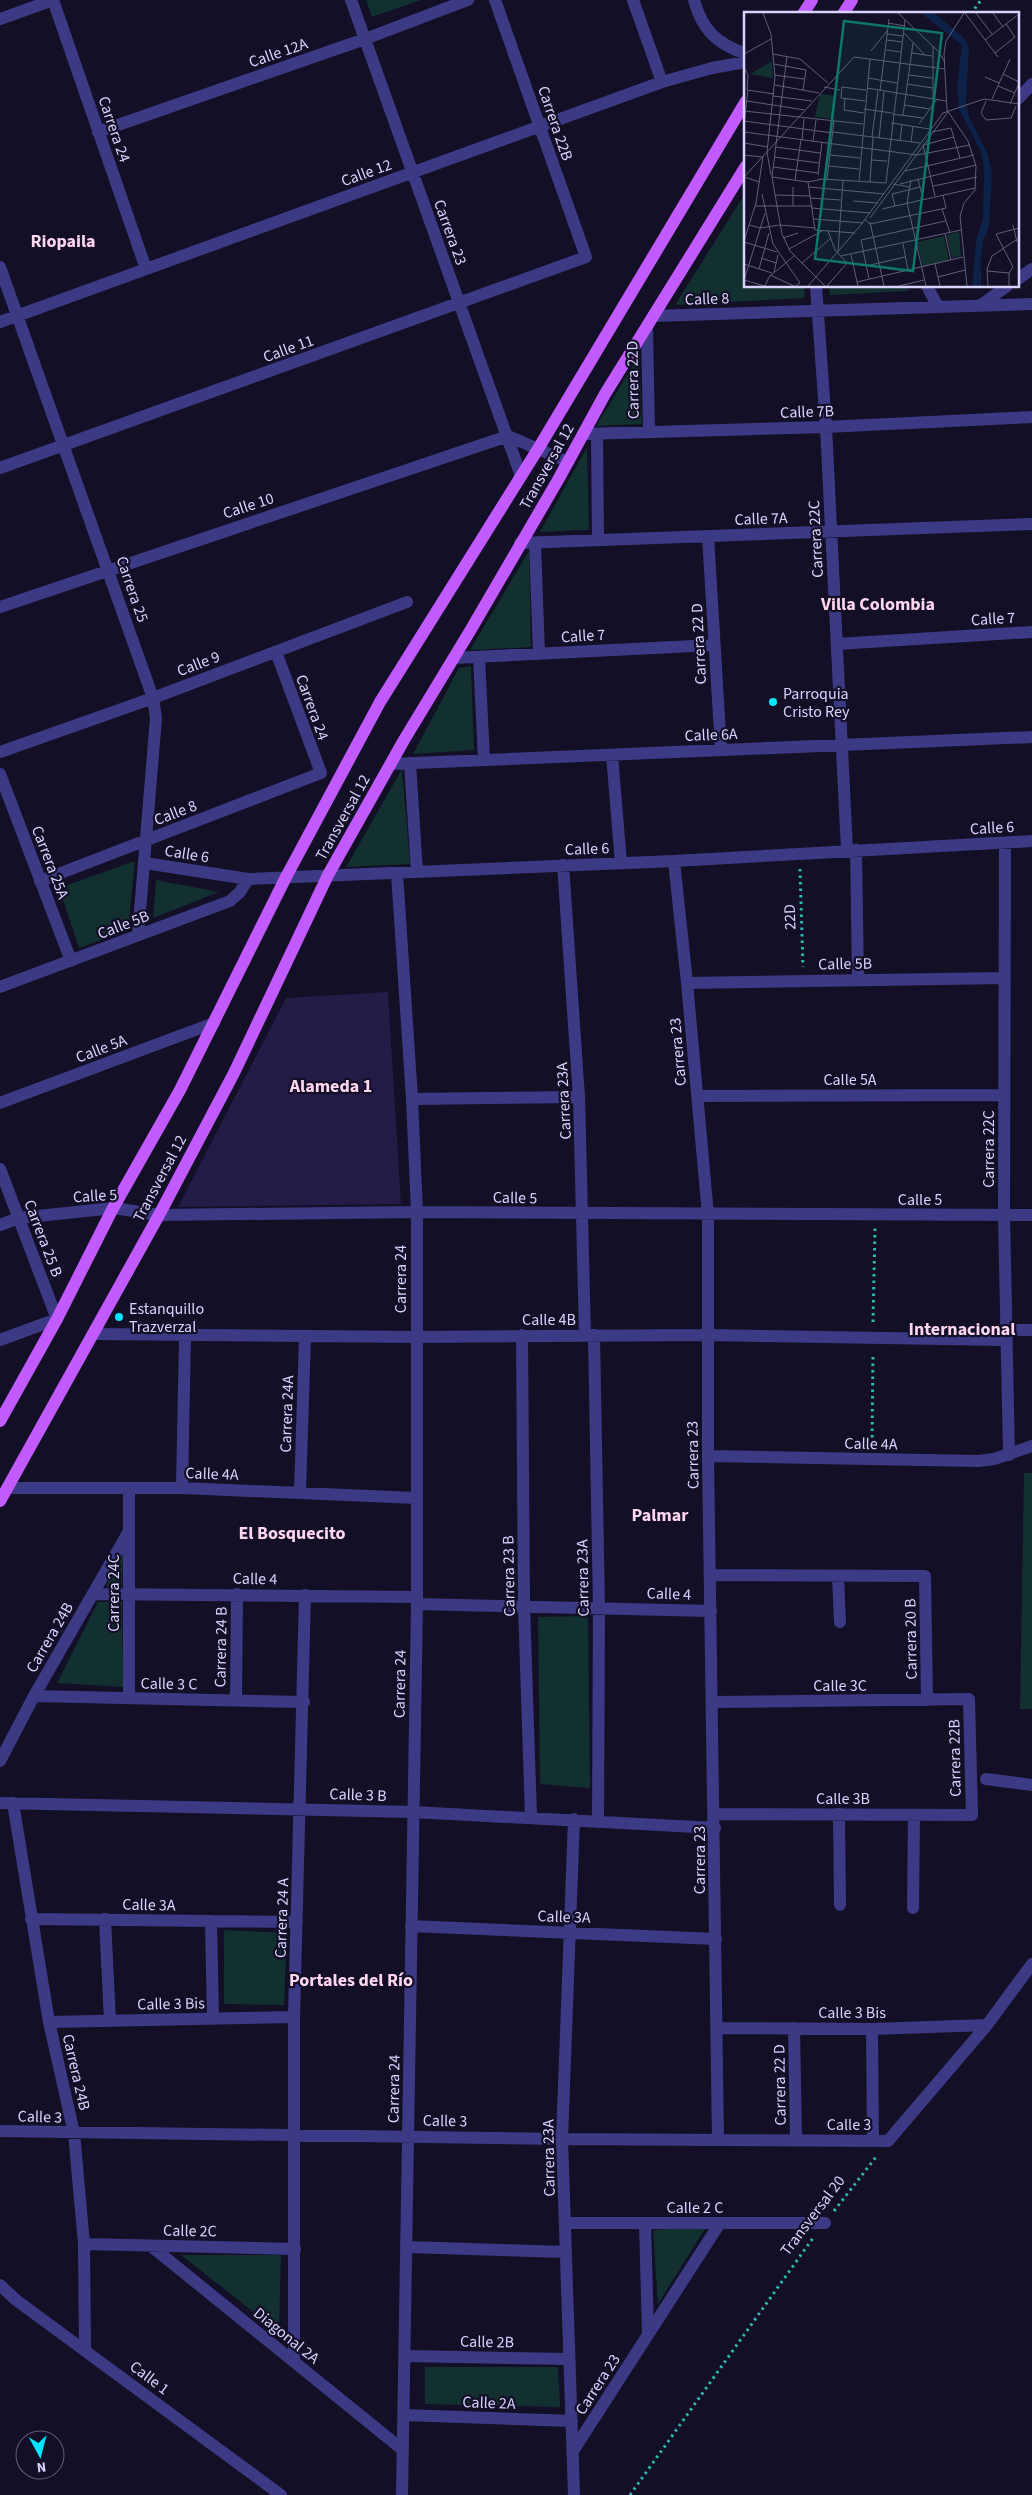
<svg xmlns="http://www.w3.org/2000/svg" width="1032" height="2495" font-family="'Source Sans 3',sans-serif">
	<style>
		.green { fill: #12302f }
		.building { fill: #241b47 }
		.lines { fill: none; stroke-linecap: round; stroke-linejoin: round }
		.path { stroke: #2fb8b0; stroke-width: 3; stroke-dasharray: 2.5 4; stroke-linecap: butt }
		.minor { stroke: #3d3a85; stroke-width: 12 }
		.major { stroke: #c25bff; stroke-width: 12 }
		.poi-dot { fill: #00e5ff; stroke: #130f26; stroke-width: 2 }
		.labels { text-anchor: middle; stroke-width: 4.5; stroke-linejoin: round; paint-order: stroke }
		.street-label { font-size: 16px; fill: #d9d4ff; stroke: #130f26 }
		.poi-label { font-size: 16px; fill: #d9d4ff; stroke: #130f26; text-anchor: start }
		.neighbourhood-label { font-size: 18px; font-weight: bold; fill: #ffd6f0; stroke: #130f26 }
		.inset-river { fill: none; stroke: #0c2248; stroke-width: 2.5 }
		.inset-road { fill: none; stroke: #625e7d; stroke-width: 1 }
		.view { fill: #0f766e; fill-opacity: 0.15; stroke: #0f766e; stroke-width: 2.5 }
		.inset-edge { fill: none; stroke: #d9d4ff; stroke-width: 2.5 }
	</style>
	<rect width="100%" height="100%" fill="#130f26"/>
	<path class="green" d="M366,0H421L372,17Z
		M746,192V286H804L805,298L675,305Z
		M829,286H906L909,291L830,295Z
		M639,356L642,424L596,426Z
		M587,447L589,530L540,532Z
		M529,551L531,647L470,650Z
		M471,666L474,750L413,754L459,668Z
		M402,769L410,864L346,867Z
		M135,861L128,930L79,948L59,888Z
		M156,880L219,892L153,918Z
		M1024,1473H1032V1709H1020Z
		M123,1550L122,1588L106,1586Z
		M98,1602H122L123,1687L57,1683Z
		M588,1616L590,1788L540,1784L538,1617Z
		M224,1930L287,1933L284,2005L224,2004Z
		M706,2227L658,2304L653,2230Z
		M181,2255H281L279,2332Z
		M425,2367H558L560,2407L425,2404Z"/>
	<path class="building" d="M388,992L401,1204L178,1207L286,998Z"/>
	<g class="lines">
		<path class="path" d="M971,14L981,0
			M800,869L803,967
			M873,1322L875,1228
			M872,1444L873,1353
			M834,2211L876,2157
			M630,2495L813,2238"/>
		<path class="minor" d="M53,0L146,269
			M351,0L521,476
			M633,0L662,82
			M694,0C702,30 717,44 746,54
			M0,19L53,0
			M1018,99L1032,84
			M98,132L365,39L468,0
			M0,267L153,698L156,718L138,935
			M1018,279L1032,269
			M816,286L826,427L847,850
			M927,286L938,307
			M981,305L1007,286
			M653,316L1032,304
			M0,322L662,82L712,68L746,62
			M647,327L649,432
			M583,434L826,427L1032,417
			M597,434L598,540
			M0,468L586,257L495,0
			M708,536L721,750
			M520,543L1032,524
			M535,543L539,654
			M0,607L508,436L568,462
			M837,644L1032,632
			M479,657L484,760
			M454,658L714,645
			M0,752L153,698L407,602
			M612,755L621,863
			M410,763L417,872
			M391,764L1032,737
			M0,774L71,961
			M1005,843L1004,1215L1009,1455
			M856,850L858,979
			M674,861L687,983L708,1215V1456L718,2140
			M145,863L248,879L674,861L1032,841
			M563,865L579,1097L585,1335
			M397,873L412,1099L417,1212V1604L402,2495
			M40,881L321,773L276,652
			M687,983L1004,978
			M0,987L230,901L240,892L248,879
			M697,1096L1004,1095
			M412,1099L579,1097
			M0,1103L214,1023
			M0,1169L57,1319L0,1340
			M0,1225L19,1218L114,1208L159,1215L417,1212L1032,1215
			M1005,1330H1032
			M93,1334L416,1337L707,1335L1005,1340
			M522,1335L524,1605L531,1817
			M594,1335L599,1608L598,1821
			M708,1456L978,1461L994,1459L1032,1446
			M7,1488H182L416,1498
			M129,1488V1698
			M182,1488L185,1336
			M300,1492L305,1337
			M710,1575L925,1576L927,1700
			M838,1576L840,1622
			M93,1594L417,1597
			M417,1604L711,1611
			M34,1696L304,1702
			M236,1700L237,1594
			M712,1702L969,1699L972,1815L715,1814
			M0,1761L34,1696L129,1531
			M986,1779L1032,1785
			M0,1803L413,1812L715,1828
			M13,1803L49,2022L74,2133L84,2244L85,2349
			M839,1814L840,1905
			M913,1908L914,1815
			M31,1919L297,1922
			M105,1919L110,2021
			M211,1921L213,2019
			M411,1926L716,1939
			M49,2022L294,2017
			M717,2028L872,2029L987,2025
			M794,2028L796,2140
			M872,2029L873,2141
			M0,2131L562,2139L888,2141L987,2025L1032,1964
			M566,2223H825
			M645,2223L648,2334
			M84,2244L295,2249
			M151,2246L403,2450
			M407,2247L566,2252
			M0,2285L16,2300L281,2495
			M405,2356L569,2359
			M294,2361V2017L305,1595
			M404,2415L572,2421
			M573,2451L720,2223
			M574,2495L562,2139L574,1819"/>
		<path class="major" d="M803,14L812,0
			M843,14L852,0
			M0,1421L57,1319L112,1210L180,1090L286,877L380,702L538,449L746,101
			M0,1501L159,1215L234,1073L328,875L404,740L470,631L558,480L605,394L746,166"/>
	</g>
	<g class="poi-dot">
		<circle cx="773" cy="702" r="5"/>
		<circle cx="119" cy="1317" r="5"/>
	</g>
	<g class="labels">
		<g class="street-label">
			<text transform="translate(278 52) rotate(-19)" y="6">Calle 12A</text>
			<text transform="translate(556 123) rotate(71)" y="6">Carrera 22B</text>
			<text transform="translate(115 129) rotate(71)" y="6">Carrera 24</text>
			<text transform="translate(366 172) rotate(-20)" y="6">Calle 12</text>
			<text transform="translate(451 232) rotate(70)" y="6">Carrera 23</text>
			<text transform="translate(707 298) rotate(-2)" y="6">Calle 8</text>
			<text transform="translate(288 348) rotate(-20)" y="6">Calle 11</text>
			<text transform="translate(632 380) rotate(-91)" y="6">Carrera 22D</text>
			<text transform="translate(807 411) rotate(-2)" y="6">Calle 7B</text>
			<text transform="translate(546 466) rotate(-61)" y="6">Transversal 12</text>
			<text transform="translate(248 505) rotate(-18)" y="6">Calle 10</text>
			<text transform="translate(761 518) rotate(-2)" y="6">Calle 7A</text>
			<text transform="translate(815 539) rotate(-93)" y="6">Carrera 22C</text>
			<text transform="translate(133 589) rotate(71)" y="6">Carrera 25</text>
			<text transform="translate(993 618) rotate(-3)" y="6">Calle 7</text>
			<text transform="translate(583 635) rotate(-3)" y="6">Calle 7</text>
			<text transform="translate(698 644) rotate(-93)" y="6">Carrera 22 D</text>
			<text transform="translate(198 663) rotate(-21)" y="6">Calle 9</text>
			<text transform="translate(313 707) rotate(70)" y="6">Carrera 24</text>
			<text transform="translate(711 734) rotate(-2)" y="6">Calle 6A</text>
			<text transform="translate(175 812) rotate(-21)" y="6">Calle 8</text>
			<text transform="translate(342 817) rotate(-61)" y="6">Transversal 12</text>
			<text transform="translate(992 827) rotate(-3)" y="6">Calle 6</text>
			<text transform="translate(587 848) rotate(-2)" y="6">Calle 6</text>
			<text transform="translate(187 853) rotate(9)" y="6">Calle 6</text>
			<text transform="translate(51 862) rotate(69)" y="6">Carrera 25A</text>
			<text transform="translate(789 917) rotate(-92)" y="6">22D</text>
			<text transform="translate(123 924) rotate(-21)" y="6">Calle 5B</text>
			<text transform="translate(845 963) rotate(-1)" y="6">Calle 5B</text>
			<text transform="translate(101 1048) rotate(-21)" y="6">Calle 5A</text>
			<text transform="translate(677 1052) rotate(-95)" y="6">Carrera 23</text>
			<text x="850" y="1085">Calle 5A</text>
			<text transform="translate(563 1101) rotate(-93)" y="6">Carrera 23A</text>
			<text transform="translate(988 1149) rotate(-90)" y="6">Carrera 22C</text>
			<text transform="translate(159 1178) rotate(-62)" y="6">Transversal 12</text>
			<text transform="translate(95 1195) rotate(-3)" y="6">Calle 5</text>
			<text transform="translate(515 1197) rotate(1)" y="6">Calle 5</text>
			<text x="920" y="1205">Calle 5</text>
			<text transform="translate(44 1238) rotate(69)" y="6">Carrera 25 B</text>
			<text transform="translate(400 1279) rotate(-90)" y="6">Carrera 24</text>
			<text x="549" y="1325">Calle 4B</text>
			<text transform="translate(286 1414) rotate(-88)" y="6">Carrera 24A</text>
			<text transform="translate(871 1443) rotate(1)" y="6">Calle 4A</text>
			<text transform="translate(692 1455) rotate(-91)" y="6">Carrera 23</text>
			<text transform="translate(212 1473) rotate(2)" y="6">Calle 4A</text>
			<text transform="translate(508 1576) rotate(-91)" y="6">Carrera 23 B</text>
			<text transform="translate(255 1578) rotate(1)" y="6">Calle 4</text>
			<text transform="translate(582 1578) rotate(-91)" y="6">Carrera 23A</text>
			<text transform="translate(113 1593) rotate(-90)" y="6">Carrera 24C</text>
			<text transform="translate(669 1593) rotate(2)" y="6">Calle 4</text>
			<text transform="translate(49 1637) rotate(-60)" y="6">Carrera 24B</text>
			<text transform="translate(910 1639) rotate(-91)" y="6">Carrera 20 B</text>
			<text transform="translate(220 1647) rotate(-89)" y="6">Carrera 24 B</text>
			<text transform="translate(169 1683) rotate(1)" y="6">Calle 3 C</text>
			<text transform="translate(399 1684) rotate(-89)" y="6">Carrera 24</text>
			<text x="840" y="1691">Calle 3C</text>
			<text transform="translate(954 1758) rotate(-91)" y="6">Carrera 22B</text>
			<text transform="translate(358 1794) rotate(2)" y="6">Calle 3 B</text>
			<text x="843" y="1804">Calle 3B</text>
			<text transform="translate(699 1860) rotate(-90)" y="6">Carrera 23</text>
			<text transform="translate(149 1904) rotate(1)" y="6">Calle 3A</text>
			<text transform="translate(564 1916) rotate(2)" y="6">Calle 3A</text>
			<text transform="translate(281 1918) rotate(-88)" y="6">Carrera 24 A</text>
			<text transform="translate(171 2003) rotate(-1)" y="6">Calle 3 Bis</text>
			<text x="852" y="2018">Calle 3 Bis</text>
			<text transform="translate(77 2072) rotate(77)" y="6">Carrera 24B</text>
			<text transform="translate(779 2085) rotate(-91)" y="6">Carrera 22 D</text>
			<text transform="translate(393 2089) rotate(-89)" y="6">Carrera 24</text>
			<text transform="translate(40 2116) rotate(2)" y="6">Calle 3</text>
			<text transform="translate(445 2120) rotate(1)" y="6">Calle 3</text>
			<text x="849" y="2130">Calle 3</text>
			<text transform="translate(548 2158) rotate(-91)" y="6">Carrera 23A</text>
			<text x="695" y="2213">Calle 2 C</text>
			<text transform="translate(812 2215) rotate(-53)" y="6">Transversal 20</text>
			<text transform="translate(190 2230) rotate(1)" y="6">Calle 2C</text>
			<text transform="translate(287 2335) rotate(39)" y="6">Diagonal 2A</text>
			<text transform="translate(487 2341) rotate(1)" y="6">Calle 2B</text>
			<text transform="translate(150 2377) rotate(37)" y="6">Calle 1</text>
			<text transform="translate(597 2384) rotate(-57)" y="6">Carrera 23</text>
			<text transform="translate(489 2402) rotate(2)" y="6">Calle 2A</text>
		</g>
		<g class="poi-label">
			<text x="783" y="699">Parroquia<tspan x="783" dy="18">Cristo Rey</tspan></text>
			<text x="129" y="1314">Estanquillo<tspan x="129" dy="18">Trazverzal</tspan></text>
		</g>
		<g class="neighbourhood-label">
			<text x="63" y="247">Riopaila</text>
			<text x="878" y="610">Villa Colombia</text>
			<text x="331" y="1092">Alameda 1</text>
			<text x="962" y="1335">Internacional</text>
			<text x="660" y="1521">Palmar</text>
			<text x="292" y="1539">El Bosquecito</text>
			<text x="351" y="1986">Portales del Río</text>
		</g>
	</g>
	<g transform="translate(744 12)">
		<rect width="275" height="275" fill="#130f26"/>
		<path d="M28,49L29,66L6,62ZM76,82L92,84L89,107L71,105ZM215,220L217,244L208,246L202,223ZM200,224L205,248L179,255L173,230Z" fill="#12302f"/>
		<path d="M177,1H190L218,24L225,34L222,90L225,105L243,141L248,160L245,214L239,230L234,274H229V264L232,228L239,207L240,154L237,140L215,97L213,75L218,33Z" fill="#0c2248"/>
		<path class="inset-river" d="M236,274V255"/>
		<path class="inset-road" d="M19,1L27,22L31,65L23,140L27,163M154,1L195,40L200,49M220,1L202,29L200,42L203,98L224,129L232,154L231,178L220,191L216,204L223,274M221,1L254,45M232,1L248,22M249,1L259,15M144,11L161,14M160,21L181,43M143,22L159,24M143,28L158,30M241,28L275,2M189,34V87M142,38L157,40M127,39L143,19M168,41L188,44M251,41L271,25L262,12M0,42L27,27M29,42L56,47L84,71M43,44L28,165L33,194L38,222L46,239L81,274M30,52L62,58M0,55L4,63L3,78L30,82M259,62L275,70M30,63L60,67M165,63L188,66M241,65L255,71M124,66L153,71M163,72L189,76M31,73L75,81M254,74L271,81M80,75L96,78M123,76L202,89M59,78L62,58M136,79L145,7M29,84L68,89M101,86L100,98L120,101M248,87L266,47M3,89L61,98M121,89L97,86L98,75L122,78M242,89L237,101L242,108L267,106L272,94M266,92L275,71M160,93L186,97M120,97L148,101M0,99L119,112M148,102L179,106M159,103L169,31M0,109L89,121M147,111L186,117M0,112L4,78M175,112L193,87M0,120L173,143L226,133M89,120L176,131M188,120L207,116L216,146M128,125L134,79M135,126L140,80M58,128L60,107M156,128L158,113M69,129L72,108M167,130L169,115M0,131L24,135M32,135L76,141M0,143L18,145M86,143L116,146M30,145L75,151M127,148L143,149M85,154L115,157M29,155L74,161M161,159L230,143M74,163L78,130M0,165L110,45L201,57M0,165L16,170M28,165L64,170L78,167L142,171M83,167L90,109M174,167L179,187M51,168L57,128M167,168L163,191L182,274M115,169L126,47M64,170L71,218L111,221M126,170L129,125M142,171L161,8M149,172L166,175M156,172L232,153M189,174L233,165M49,175V194M65,175L140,182M18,182L29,232L56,271L51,274M31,183L66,184M191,184L179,133L210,125M66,186L97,188M109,189L134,191M11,194H68M151,194L148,182L176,175M68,196L126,201M138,197L231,176M198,197L206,221M126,206L204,100M70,207L119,211M121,208L126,212L202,196L199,183M126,210L140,274M5,213L16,216L36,213L71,216M269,213L273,230M201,222L207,248M39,226L54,221M0,229L12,191L19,144M0,230L33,240M159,232L164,258M45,237L78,219M94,240L99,168M107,243L114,274M97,244L217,218M17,246L32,251M58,251L87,226M0,252L28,261M191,252L196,274M122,254L161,245M269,255L252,222L275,216M15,257L25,221M243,259L265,261M30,260L34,243M26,263L50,274M194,265L221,258M125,267L117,228L201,209M0,268L21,201M0,268L21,274M113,270L219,245M21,274L25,265L50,244M64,274L116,214L199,101L240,87L275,92M83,274L103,251L91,238L84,219M155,274L180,268M244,274L243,257L248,244L272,228M265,274V261L269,255"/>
		<path class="view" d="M100,9L198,21L169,259L71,247Z"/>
		<rect width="275" height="275" class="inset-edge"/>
	</g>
	<g transform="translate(40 2455) rotate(173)"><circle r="24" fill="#130f26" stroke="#625e7d"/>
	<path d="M0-4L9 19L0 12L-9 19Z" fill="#00e5ff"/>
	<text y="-8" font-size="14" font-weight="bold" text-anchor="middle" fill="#d9d4ff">N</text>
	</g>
</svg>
